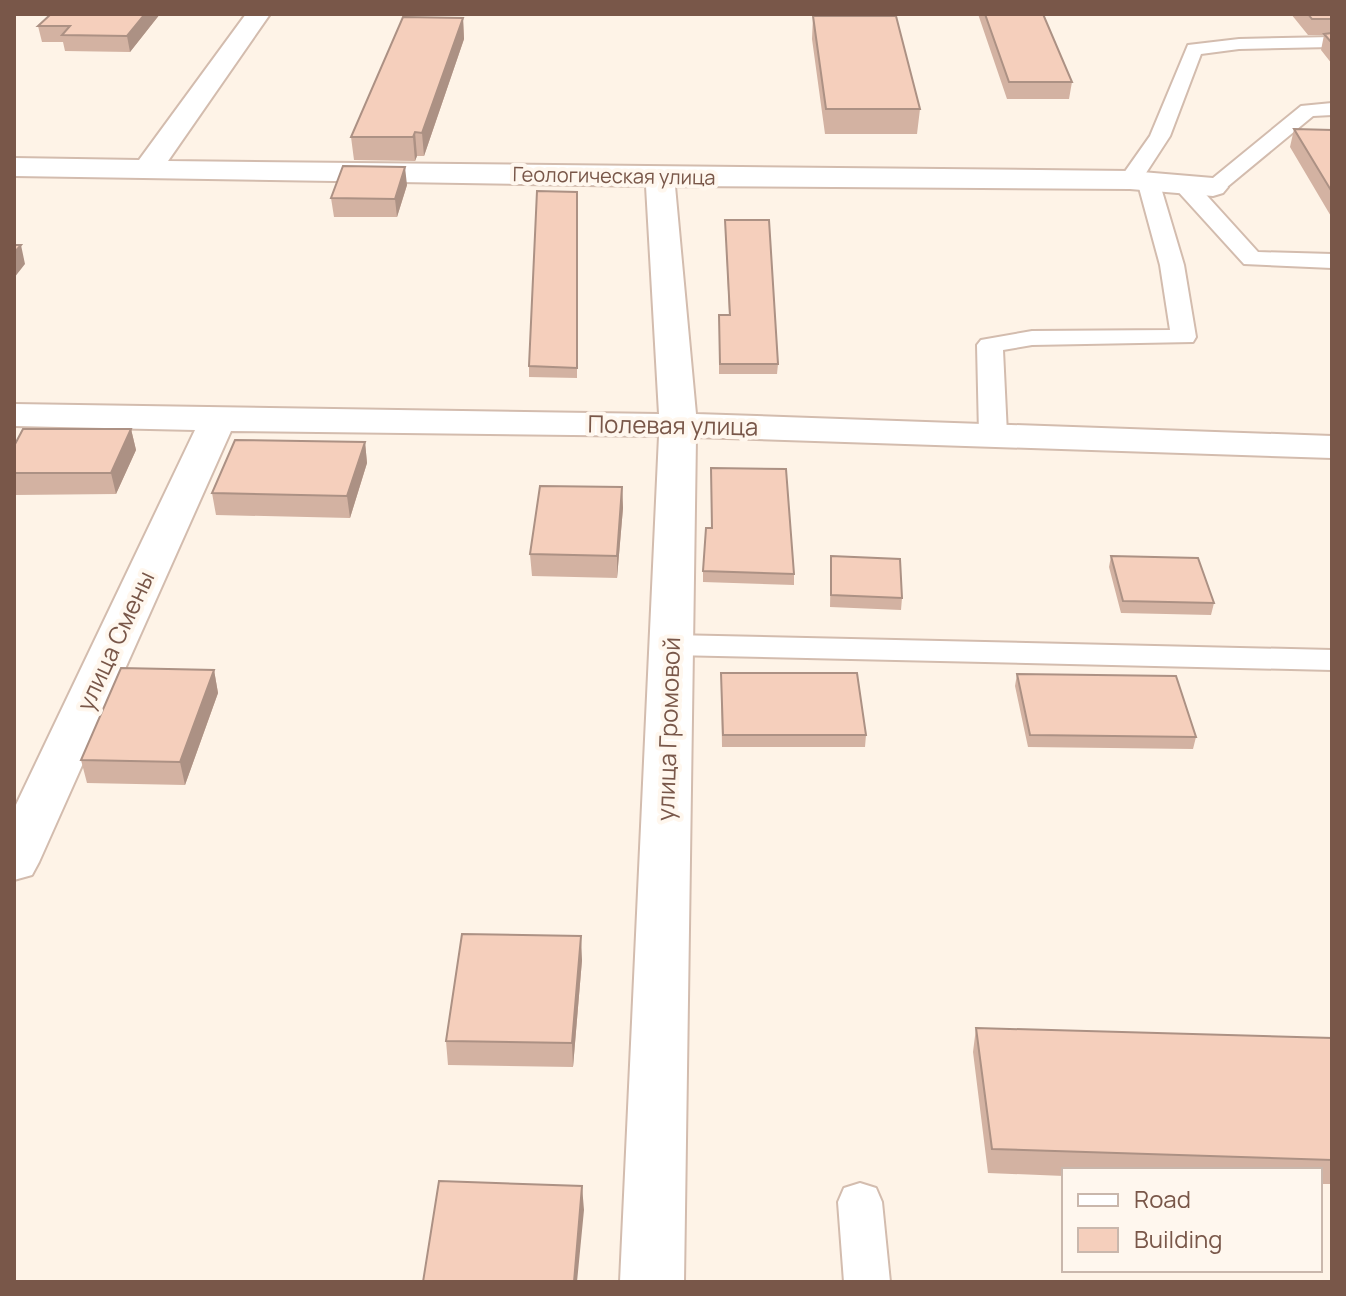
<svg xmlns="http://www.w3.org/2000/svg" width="1346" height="1296" font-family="Manrope,sans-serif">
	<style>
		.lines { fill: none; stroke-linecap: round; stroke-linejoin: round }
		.lane-casing { stroke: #d3bcae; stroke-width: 4 }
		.street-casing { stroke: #d3bcae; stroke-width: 4 }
		.lane { fill: #fff; fill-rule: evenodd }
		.street { fill: #fff; fill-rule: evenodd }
		.wall { fill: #d3b2a2 }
		.shaded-wall { fill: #ac9184 }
		.building { fill: #f5cfbc; stroke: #ac9184; stroke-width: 2 }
		.labels { text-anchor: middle; stroke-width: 8; stroke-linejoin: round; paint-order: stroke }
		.far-street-label { font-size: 20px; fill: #795749; stroke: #fff7ee }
		.street-label { font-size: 24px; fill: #795749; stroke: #fff7ee }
	</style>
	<rect width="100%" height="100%" fill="#fef3e7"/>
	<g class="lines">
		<defs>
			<path id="lane" d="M1332,37V47L1239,49L1201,54L1170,136L1144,176H1156L1159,181L1184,265L1196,337L1193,342L1032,345L1003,350L1007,434L1003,440H983L979,434L977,345L981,340L1032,331L1170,330L1160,265L1138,184L1130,186L1119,180L1150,136L1188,45L1239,39Z
				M1332,103V115L1313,116L1221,192H1205L1202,187L1301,106Z
				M1182,176L1190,177L1258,252L1332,254V268L1244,264L1174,187L1171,182L1174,177Z
				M672,635L1332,650V670L672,655L661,652L656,645L661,638Z
				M860,1183L876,1188L882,1202L890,1282H844L838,1202L844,1188Z"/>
			<path id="street" d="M246,14H270L168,161L1130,171L1213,178L1223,181L1228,187L1223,193L1213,196L1130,189L675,186L696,414L1332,436V458L696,437L684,1282H620L659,436L231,431L39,862L32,875L14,880V809L195,430L14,426V404L659,414L646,186L14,176V158L139,160Z"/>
		</defs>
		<use href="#lane" class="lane-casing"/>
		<use href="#street" class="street-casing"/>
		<use href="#lane" class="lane"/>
		<use href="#street" class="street"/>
	</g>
	<path class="wall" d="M160,14L130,52L65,51L63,42H42L38,26Z
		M978,14H1043L1072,82L1069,99H1007Z
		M1291,14H1332V64L1321,50L1324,35H1308Z
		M813,16L920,109L917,134H825L812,39Z
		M463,18L464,39L424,156H417L415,161L354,160L351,137Z
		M1294,129L1332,130V218L1290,147Z
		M407,185L397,217H334L331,198Z
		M577,192V378L529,377V366Z
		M725,220L778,364L777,374H719V315H729Z
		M131,429L136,450L116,494L14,495V446Z
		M365,442L367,463L350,518L216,515L212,493Z
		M622,487L623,508L617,578L532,576L530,554Z
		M711,528L794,574V585L703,582V571Z
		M831,556L902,598L901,610L830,607Z
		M1111,556L1214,603L1211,615L1121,613L1109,567Z
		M214,670L218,693L185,785L87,783L81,760Z
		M1017,674L1196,737L1193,749L1028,747L1015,686Z
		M721,684L866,735L865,747H722Z
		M582,960L573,1067L448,1065L446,1041Z
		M976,1028L1332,1038V1184H1320V1170H1064V1176L988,1173L973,1052Z"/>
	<path class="shaded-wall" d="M145,14H160L130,52L127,36Z
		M463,18L464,39L424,156L422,133Z
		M415,132L417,156L415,161L413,137Z
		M405,167L407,185L397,217L395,199Z
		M21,245L25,264L14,278V253Z
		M131,429L136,450L116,494L111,473Z
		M365,442L367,463L350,518L347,496Z
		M622,487L623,508L617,578V556Z
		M214,670L218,693L185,785L180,762Z
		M581,936L582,960L573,1067L572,1043Z
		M582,1186L584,1210L577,1282H574Z"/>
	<path class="building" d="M51,14H145L127,36L62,35L70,26H38Z
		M985,14H1043L1072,82H1009Z
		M1308,14H1332V19H1312Z
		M813,16H896L920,109H826Z
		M403,17L463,18L422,133L415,132L413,137H351Z
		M1332,33V43L1324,34Z
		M1294,129L1332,130V192Z
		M343,166L405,167L395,199L331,198Z
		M537,191L577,192V368L529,366Z
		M725,220H769L778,364H720L719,315H730Z
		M14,245H21L14,253Z
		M23,429H131L111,473H14V446Z
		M235,440L365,442L347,496L212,493Z
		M711,468L786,469L794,574L703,571L706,528H712Z
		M540,486L622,487L617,556L530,554Z
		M831,556L900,559L902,598L831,595Z
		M1111,556L1198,558L1214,603L1123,601Z
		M121,668L214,670L180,762L81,760Z
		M721,673H857L866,735H723Z
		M1017,674L1176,676L1196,737L1030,735Z
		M462,934L581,936L572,1043L446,1041Z
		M976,1028L1332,1038V1160L992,1149Z
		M439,1181L582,1186L574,1282H423Z"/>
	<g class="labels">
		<g class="far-street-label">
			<text transform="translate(614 176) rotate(1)" y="7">Геологическая улица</text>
		</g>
		<g class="street-label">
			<text transform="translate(673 426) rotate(1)" y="8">Полевая улица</text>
			<text transform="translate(116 641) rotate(-65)" y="8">улица Смены</text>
			<text transform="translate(669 729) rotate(-88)" y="8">улица Громовой</text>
		</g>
	</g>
	<rect width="1346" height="1296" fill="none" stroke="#795749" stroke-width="32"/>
	<rect x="1062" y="1168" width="260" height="104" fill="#fff7ee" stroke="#c9b7ac" stroke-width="2"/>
	<rect x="1078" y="1194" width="40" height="12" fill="#ffffff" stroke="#c9b7ac" stroke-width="2"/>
	<text x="1134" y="1208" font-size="24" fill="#795749">Road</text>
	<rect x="1078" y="1228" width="40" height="24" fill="#f5cfbc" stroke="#c9b7ac" stroke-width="2"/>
	<text x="1134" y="1248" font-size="24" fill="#795749">Building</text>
</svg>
